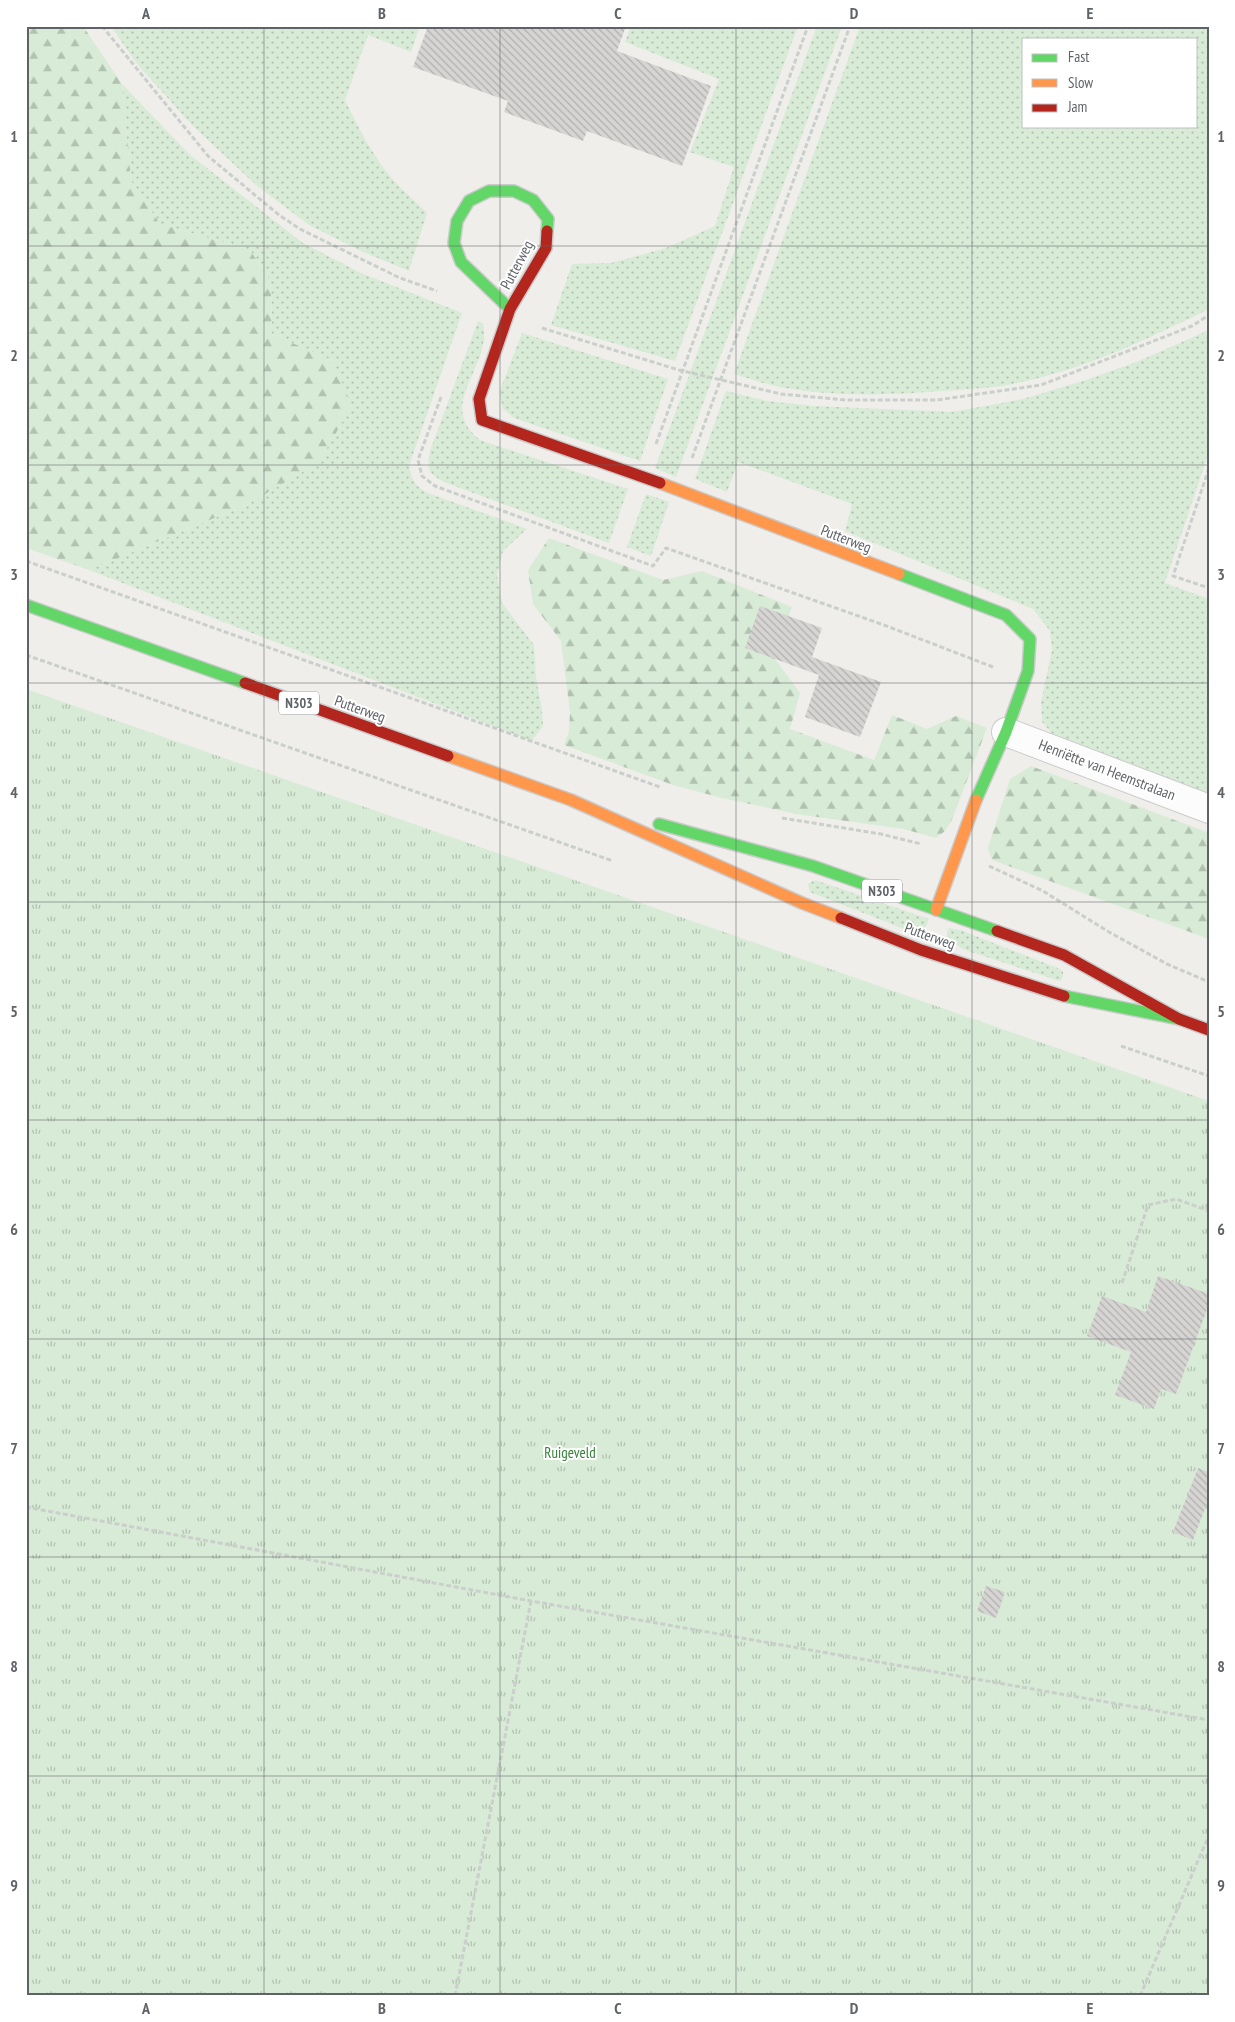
<svg xmlns="http://www.w3.org/2000/svg" width="1235" height="2022" font-family="'PT Sans Narrow',sans-serif">
	<style>
		.grass { fill: url(#grass-dots); fill-rule: evenodd }
		.forest { fill: url(#forest-firs) }
		.park { fill: url(#park-tufts) }
		.building { fill: url(#building-back-hatch) }
		.lines { fill: none; stroke-linecap: round; stroke-linejoin: round }
		.street-casing { stroke: #cbcccc; stroke-width: 30 }
		.fast-casing { stroke: #cacacb; stroke-width: 14 }
		.slow-casing { stroke: #cacacb; stroke-width: 14 }
		.jam-casing { stroke: #cacacb; stroke-width: 14 }
		.path { stroke: #cacfcc; stroke-width: 3; stroke-dasharray: 5 2.5; stroke-linecap: butt }
		.street { stroke: #fdfcfc; stroke-width: 28 }
		.fast { stroke: #63d668; stroke-width: 11 }
		.slow { stroke: #ff974d; stroke-width: 11 }
		.jam { stroke: #b3261e; stroke-width: 11 }
		.grid { fill: none; stroke: #5f6368; stroke-width: 1; stroke-opacity: 0.55 }
		.labels { text-anchor: middle; stroke-width: 4; stroke-linejoin: round; paint-order: stroke }
		.shield { fill: #fff; stroke: #8f9295; stroke-width: 1 }
		.shield-label { font-size: 14px; font-weight: bold; fill: #5f6368 }
		.street-label { font-size: 15px; fill: #5f6368; stroke: #fff }
		.park-label { font-size: 15px; fill: #348238; stroke: #fff }
		.neatline { fill: none; stroke: #5f6368; stroke-width: 2 }
		.grid-label { font-size: 16px; text-anchor: middle; font-weight: bold; fill: #5f6368 }
	</style>
	<defs>
		<pattern id="grass-dots" width="8" height="8" patternUnits="userSpaceOnUse" patternTransform="scale(1.25)"><rect width="8" height="8" fill="#d8ebd6"/><path d="M2 2h.1M6 6h.1" fill="none" stroke="#b2c2b1" stroke-width="1.8" stroke-linecap="round"/></pattern>
		<pattern id="forest-firs" width="22" height="20" patternUnits="userSpaceOnUse" patternTransform="scale(1.25)"><rect width="22" height="20" fill="#d8ebd6"/><path d="M5 1l3.5 6h-7zM16 11l3.5 6h-7z" fill="#b2c2b1"/></pattern>
		<pattern id="park-tufts" width="24" height="20" patternUnits="userSpaceOnUse" patternTransform="scale(1.25)"><rect width="24" height="20" fill="#d8ebd6"/><path d="M3 7l-1-3M5 7V3M7 7l1-3M15 17l-1-3M17 17v-4M19 17l1-3" fill="none" stroke="#b2c2b1"/></pattern>
		<pattern id="building-back-hatch" width="6" height="6" patternUnits="userSpaceOnUse" patternTransform="scale(1.25)"><rect width="6" height="6" fill="#d6d5d3"/><path d="M-1 5l2 2M0 0l6 6M5-1l2 2" fill="none" stroke="#b1b0af"/></pattern>
	</defs>
	<rect width="100%" height="100%" fill="#efeeea"/>
	<path class="grass" d="M111,26H420L411,52L368,35L345,100C359,129 374,159 396,183C406,193 417,203 427,213L409,271L361,251L309,225L256,185L192,125L137,64Z
		M631,26H798L675,361L551,325L572,264L611,263L666,248L715,226L734,167L690,152L719,79L625,42Z
		M817,26H842L676,477L655,468Z
		M860,26H1209V309C1149,338 1088,368 1022,382C997,388 969,389 943,391C890,395 838,397 785,388C768,385 750,379 734,374ZM1024,39H1196V126H1024Z
		M122,84L189,154L303,243L361,273L462,313L409,466C413,482 414,485 428,493L527,529L503,551L497,575L502,603L534,645L536,677L542,710L543,726L532,741L89,570L248,504L317,463L333,361L272,334L271,282L250,250L160,224L131,181Z
		M478,321L483,324C493,367 434,404 480,440L628,489L609,543L449,484C429,475 425,471 431,448Z
		M1209,330V452L1165,583L1209,599V793L1055,737L1042,722L1041,702L1052,650L1050,631L1033,609L845,531L852,504L738,462L727,492L695,479L726,391L767,401L814,406L952,412L1023,399L1086,380L1139,361Z
		M522,333L668,379L640,461L514,418L503,409L499,393Z
		M646,494L669,502L651,556L627,547Z
		M815,880L929,919L922,936L810,892L808,884Z
		M949,928L960,930L1060,969L1063,972V977L1060,981L962,949L947,936V931Z"/>
	<path class="forest" d="M26,26H83L122,84L131,181L160,224L250,250L271,282L272,334L333,361L352,406L318,463L248,504L89,570L26,548Z
		M549,538L663,580L702,571L792,607L773,656L800,693L790,729L874,760L892,715L927,729L956,716L987,728L951,822L945,831L936,838L904,829L796,814L722,798L673,785L564,745L569,731L570,712L561,641L533,604L528,570Z
		M1031,766L1209,833V939L992,860L988,848L1010,779Z"/>
	<path class="park" d="M26,689L1209,1101V1996H26Z"/>
	<path class="building" d="M428,26H626L617,51L711,86L682,166L587,131L583,141L504,112L508,101L413,67Z
		M760,606L822,628L812,657L881,682L860,737L805,717L819,675L745,648Z
		M1158,1276L1209,1294V1304L1176,1394L1161,1389L1154,1409L1115,1395L1131,1352L1087,1336L1102,1296L1146,1312Z
		M1198,1468L1209,1472V1498L1193,1540L1173,1532Z
		M986,1586L1005,1592L996,1618L977,1611Z"/>
	<g class="lines">
		<defs>
			<path id="street" d="M1006,732L1209,809"/>
			<path id="fast" d="M510,309L461,262L454,243L457,221L469,201L489,191H514L533,200L548,219L547,231
				M899,574L1006,615L1030,639L1028,671L1006,732L976,800
				M26,605L245,683
				M659,824L813,866L997,931
				M1064,996L1179,1019"/>
			<path id="slow" d="M660,483L899,574
				M448,756L571,800L802,903L841,918
				M936,910L976,800"/>
			<path id="jam" d="M547,231L546,248L510,309L479,399L482,420L660,483
				M245,683L448,756
				M841,918L921,950L1064,996
				M997,931L1064,955L1179,1019L1209,1030"/>
		</defs>
		<use href="#street" class="street-casing"/>
		<use href="#fast" class="fast-casing"/>
		<use href="#slow" class="slow-casing"/>
		<use href="#jam" class="jam-casing"/>
		<path class="path" d="M102,26L208,156L279,215L300,229L400,278L437,291
			M542,328L679,370L781,394L846,400H937L1041,385L1192,326L1209,315
			M441,397L418,460L422,476L435,486L653,566L666,548L884,625L993,667
			M656,444L808,26
			M692,458L850,26
			M1209,468L1173,576L1209,588
			M26,561L660,787
			M26,655L613,861
			M782,818L881,834L921,844
			M989,866L1043,891L1109,932L1167,964L1209,982
			M1121,1046L1209,1076
			M1122,1283L1148,1205L1176,1199L1209,1211
			M26,1507L531,1601L1209,1720
			M455,1996L531,1601
			M1140,1996L1209,1835"/>
		<use href="#street" class="street"/>
		<use href="#fast" class="fast"/>
		<use href="#slow" class="slow"/>
		<use href="#jam" class="jam"/>
	</g>
	<path class="grid" d="M264,26V1996M500,26V1996M736,26V1996M972,26V1996M26,246H1209M26,465H1209M26,683H1209M26,902H1209M26,1120H1209M26,1339H1209M26,1557H1209M26,1776H1209"/>
	<g class="labels">
		<g class="shield">
			<rect x="279" y="691.5" width="40" height="23" rx="4"/>
			<rect x="862" y="879.5" width="40" height="23" rx="4"/>
		</g>
		<g class="shield-label">
			<text x="299" y="708">N303</text>
			<text x="882" y="896">N303</text>
		</g>
		<g class="street-label">
			<text transform="translate(517 265) rotate(-62)" y="5">Putterweg</text>
			<text transform="translate(846 539) rotate(21)" y="5">Putterweg</text>
			<text transform="translate(360 709) rotate(20)" y="5">Putterweg</text>
			<text transform="translate(1107 770) rotate(21)" y="5">Henriëtte van Heemstralaan</text>
			<text transform="translate(930 936) rotate(20)" y="5">Putterweg</text>
		</g>
		<g class="park-label">
			<text x="570" y="1458">Ruigeveld</text>
		</g>
	</g>
	<rect width="1235" height="2022" fill="none" stroke="#ffffff" stroke-width="55"/>
	<rect x="1022" y="38" width="175" height="90" fill="#ffffff" stroke="#bfc1c3"/>
	<rect x="1032" y="54" width="25" height="8" fill="#63d668" stroke="#bfc1c3"/>
	<text x="1068" y="62" font-size="15" fill="#5f6368">Fast</text>
	<rect x="1032" y="79" width="25" height="8" fill="#ff974d" stroke="#bfc1c3"/>
	<text x="1068" y="88" font-size="15" fill="#5f6368">Slow</text>
	<rect x="1032" y="104" width="25" height="8" fill="#b3261e" stroke="#bfc1c3"/>
	<text x="1068" y="112" font-size="15" fill="#5f6368">Jam</text>
	<rect x="28" y="28" width="1180" height="1966" class="neatline"/>
	<g class="grid-label">
		<text x="146" y="19">A</text>
		<text x="382" y="19">B</text>
		<text x="618" y="19">C</text>
		<text x="854" y="19">D</text>
		<text x="1090" y="19">E</text>
		<text x="14" y="142">1</text>
		<text x="1221" y="142">1</text>
		<text x="14" y="361">2</text>
		<text x="1221" y="361">2</text>
		<text x="14" y="580">3</text>
		<text x="1221" y="580">3</text>
		<text x="14" y="798">4</text>
		<text x="1221" y="798">4</text>
		<text x="14" y="1017">5</text>
		<text x="1221" y="1017">5</text>
		<text x="14" y="1235">6</text>
		<text x="1221" y="1235">6</text>
		<text x="14" y="1454">7</text>
		<text x="1221" y="1454">7</text>
		<text x="14" y="1672">8</text>
		<text x="1221" y="1672">8</text>
		<text x="14" y="1891">9</text>
		<text x="1221" y="1891">9</text>
		<text x="146" y="2014">A</text>
		<text x="382" y="2014">B</text>
		<text x="618" y="2014">C</text>
		<text x="854" y="2014">D</text>
		<text x="1090" y="2014">E</text>
	</g>
</svg>
